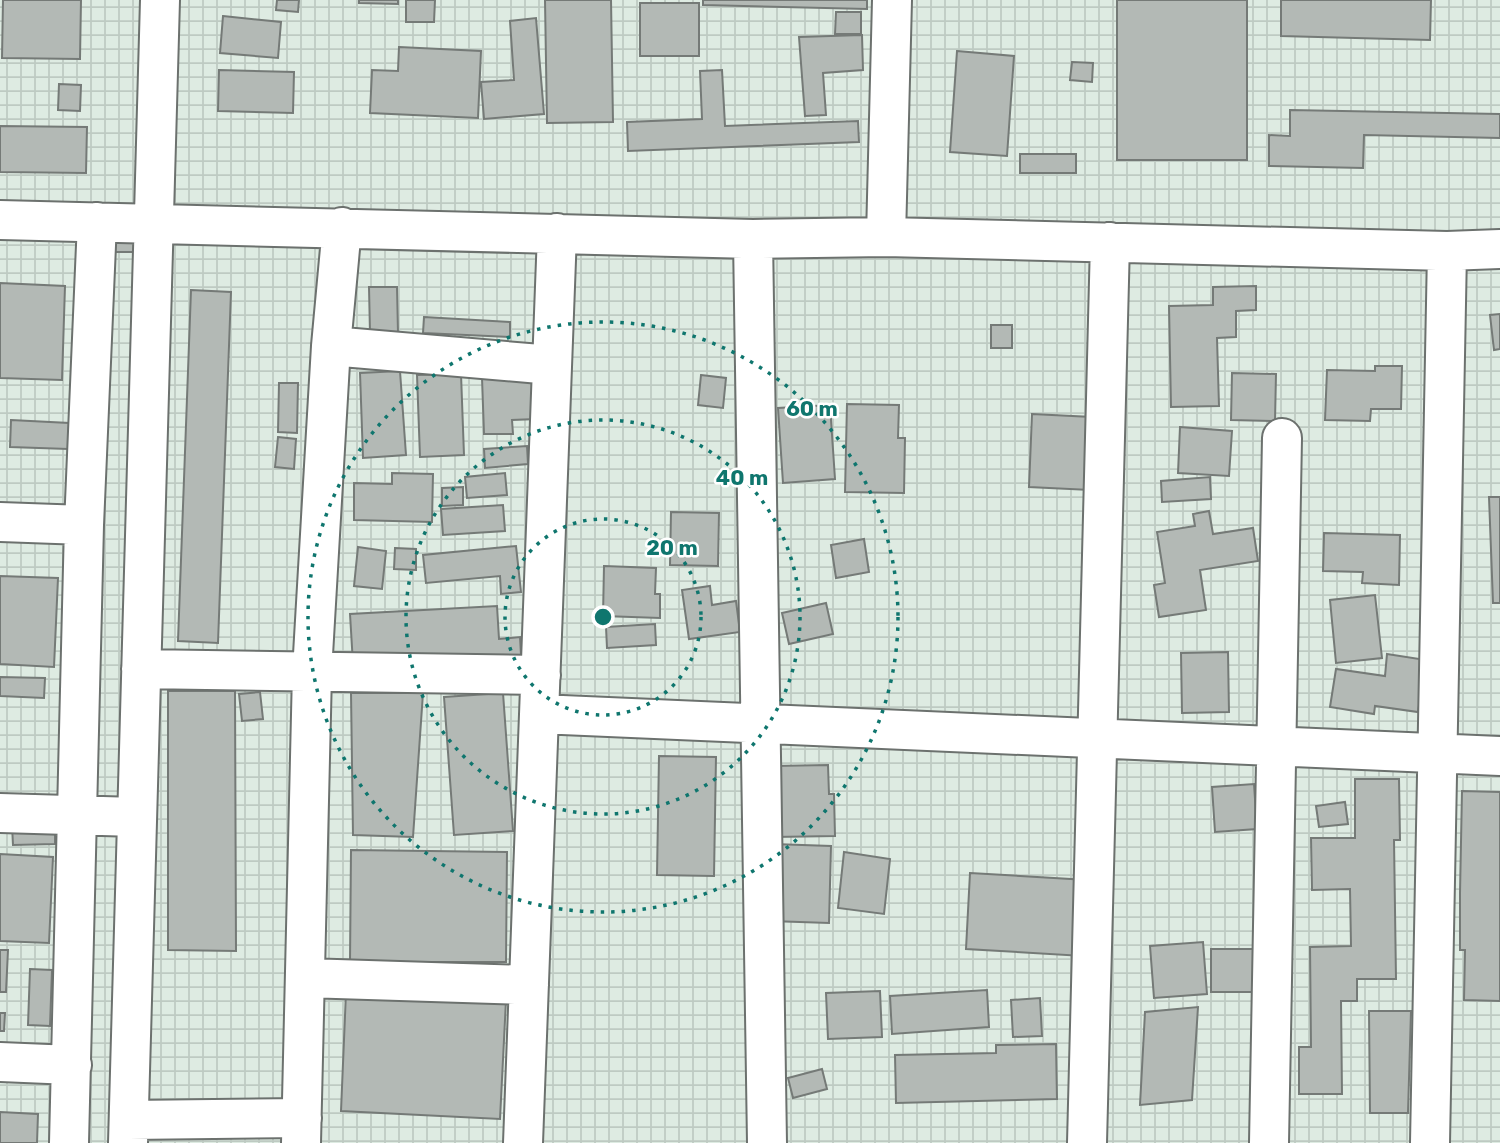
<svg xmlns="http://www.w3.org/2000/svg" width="1500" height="1143" font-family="Rubik,sans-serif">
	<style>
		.industrial { fill: url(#industrial-grid) }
		.building { fill: #b3b9b5; stroke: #757a77; stroke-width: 2 }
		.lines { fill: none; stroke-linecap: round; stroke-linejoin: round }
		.minor-casing { stroke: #6c716e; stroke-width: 42 }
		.minor { stroke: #fff; stroke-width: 38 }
		.ring { fill: none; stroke: #0f766e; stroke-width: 3.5; stroke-dasharray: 3.5 7 }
		.centre { fill: #0f766e; stroke: #fff; stroke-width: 3.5 }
		.ring-label { font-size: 21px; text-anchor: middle; font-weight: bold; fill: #0f766e; stroke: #fff; stroke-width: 5; stroke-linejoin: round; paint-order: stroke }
	</style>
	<defs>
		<pattern id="industrial-grid" width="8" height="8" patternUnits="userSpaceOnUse" patternTransform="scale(1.75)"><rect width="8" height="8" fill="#deebe2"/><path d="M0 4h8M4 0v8" fill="none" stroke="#becac2"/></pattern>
	</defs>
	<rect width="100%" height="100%" fill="#eef4f0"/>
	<path class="industrial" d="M0,0H1500V1143H0Z"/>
	<path class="building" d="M3,0H81L80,59L2,58Z
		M277,0H299L298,12L276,10Z
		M359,0H398V4L359,3Z
		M406,0H435L434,22H406Z
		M545,0H611L613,122L547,123Z
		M703,0H867V9L703,5Z
		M1117,0H1247V160H1117Z
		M1281,0H1431L1430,40L1281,36Z
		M640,3H699V56H640Z
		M836,12H861V34H835Z
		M223,16L281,22L278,58L220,53Z
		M536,18L544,114L484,119L481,82L514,80L510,21Z
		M862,35L863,70L823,73L826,115L805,116L799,37Z
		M399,47L481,51L478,118L370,113L372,70L398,71Z
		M957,51L1014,56L1007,156L950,152Z
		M1072,62L1093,63L1092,82L1070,80Z
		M219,70L294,72L293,113L218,111Z
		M722,70L725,126L858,121L859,142L628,151L627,122L702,119L700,71Z
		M59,84L81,85L80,111L58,110Z
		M1290,110L1500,114V138L1364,135L1363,168L1269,166V135L1290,136Z
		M0,126L87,127L86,173L0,172Z
		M1020,154H1076V173H1020Z
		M115,228H140V252H115Z
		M0,283L65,286L62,380L0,378Z
		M1256,286V310L1236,311V337L1217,338L1219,406L1171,407L1169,306L1213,305V287Z
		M369,287H397L398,333H370Z
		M191,290L231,292L218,643L178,641Z
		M1500,314V349L1494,350L1490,315Z
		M424,317L510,322V337L423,333Z
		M991,325H1012V348H991Z
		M1375,366H1402L1401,409H1371L1370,421L1325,420L1327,370L1375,371Z
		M400,371L406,455L363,458L360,373Z
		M1232,373L1276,374L1275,421L1231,420Z
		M461,374L464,455L420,457L417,375Z
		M701,375L726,378L723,408L698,405Z
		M535,376L537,419L512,420L513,434H484L482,378Z
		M279,383H298L297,433L278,432Z
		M847,404L899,405L898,438H905L904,493L845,492Z
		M830,405L835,479L783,483L778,408Z
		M1032,414L1092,417L1090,490L1029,487Z
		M11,420L69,423L68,449L10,447Z
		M1180,427L1232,431L1229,476L1178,473Z
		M278,437L296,439L294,469L275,467Z
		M527,446L528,464L485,468L484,449Z
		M392,473L433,474L432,522L354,520V483L392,484Z
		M505,473L507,495L467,498L465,477Z
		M1210,477L1211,499L1162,502L1161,481Z
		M463,487V505L442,506V488Z
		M1489,497H1500V603H1493Z
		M503,505L505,531L443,535L441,509Z
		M1209,511L1213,534L1253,528L1258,561L1200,570L1206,610L1159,617L1154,585L1165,583L1157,532L1195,526L1193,514Z
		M671,512L719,513L718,566L670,565Z
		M1324,533L1400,535L1399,585L1362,583L1363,572L1323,571Z
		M864,539L869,572L836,578L831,545Z
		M516,546L521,592L501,594L500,576L426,583L423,555Z
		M358,547L386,551L382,589L354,586Z
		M395,548L416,549V570L394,569Z
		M604,566L656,568L655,594H660V618L603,616Z
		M0,576L58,578L54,667L0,664Z
		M710,586L712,605L736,601L740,632L689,639L682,590Z
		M1375,595L1382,658L1336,663L1330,600Z
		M826,603L833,634L789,644L782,613Z
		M497,606L499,639L520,637L521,655L353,664L350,614Z
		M655,624L656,645L607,648L606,627Z
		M1228,652L1229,712L1182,713L1181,653Z
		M1387,654L1426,660L1418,712L1375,706L1374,714L1330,707L1336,669L1385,676Z
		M0,677L45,678L44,698L0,696Z
		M168,691H235L236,951L168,950Z
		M260,692L263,719L242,721L239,694Z
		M351,693H423L413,837L353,835Z
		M503,693L513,831L454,835L444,697Z
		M659,756L716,757L714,876L657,875Z
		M828,765L829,794H834L835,836L774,837L773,766Z
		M1355,779H1399L1400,840H1394L1396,979H1357V1001H1341L1342,1094H1299V1047H1311L1310,947L1351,946L1350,889L1312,890L1311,838H1355Z
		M1254,784L1257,829L1215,832L1212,787Z
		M1462,791L1500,792V1001L1464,1000L1465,950H1460V893Z
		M1345,802L1348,824L1319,827L1316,806Z
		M12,825H55V844L13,845Z
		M773,844L831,846L829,923L770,921Z
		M351,850L507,852L506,962H350Z
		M844,852L890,859L884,914L838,908Z
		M0,854L53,857L49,943L0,941Z
		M970,873L1087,880L1083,956L966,949Z
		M1203,942L1207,994L1154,998L1150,946Z
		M1211,949H1254V992H1211Z
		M0,950H8L6,992H0Z
		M30,969L52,970L50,1026L28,1025Z
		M987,990L989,1027L892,1034L890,996Z
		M880,991L882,1037L828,1039L826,993Z
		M346,992L506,1000L500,1119L341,1111Z
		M1040,998L1042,1036L1013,1037L1011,1000Z
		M1198,1007L1192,1100L1140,1105L1145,1012Z
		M1369,1011H1411L1408,1113H1370Z
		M0,1013H5L4,1031H0Z
		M1056,1044L1057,1099L896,1103L895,1055L996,1053V1045Z
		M822,1069L827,1089L793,1098L788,1078Z
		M0,1112L38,1114L37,1143H0Z"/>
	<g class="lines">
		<defs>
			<path id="minor" d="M0,220L753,239L886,237L1447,251L1500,249
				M886,237L892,0
				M753,239L767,1143
				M331,346L552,365
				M0,522L84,525
				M141,669L541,675
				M539,714L1500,756
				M0,813L136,817
				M305,978L529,985
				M0,1062L72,1065
				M129,1120L302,1118
				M69,1143L84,525L97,222
				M128,1143L160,0
				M301,1143L312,672L331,346L342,227
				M523,1143L557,233
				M1087,1143L1110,242
				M1269,1143L1282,438
				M1430,1143L1447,251"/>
		</defs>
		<use href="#minor" class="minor-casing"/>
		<use href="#minor" class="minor"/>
	</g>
	<g class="ring">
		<circle cx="603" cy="617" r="98"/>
		<circle cx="603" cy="617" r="197"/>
		<circle cx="603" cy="617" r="295"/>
	</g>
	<circle cx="603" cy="617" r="10" class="centre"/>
	<g class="ring-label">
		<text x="812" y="416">60 m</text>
		<text x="742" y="485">40 m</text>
		<text x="672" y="555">20 m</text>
	</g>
</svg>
